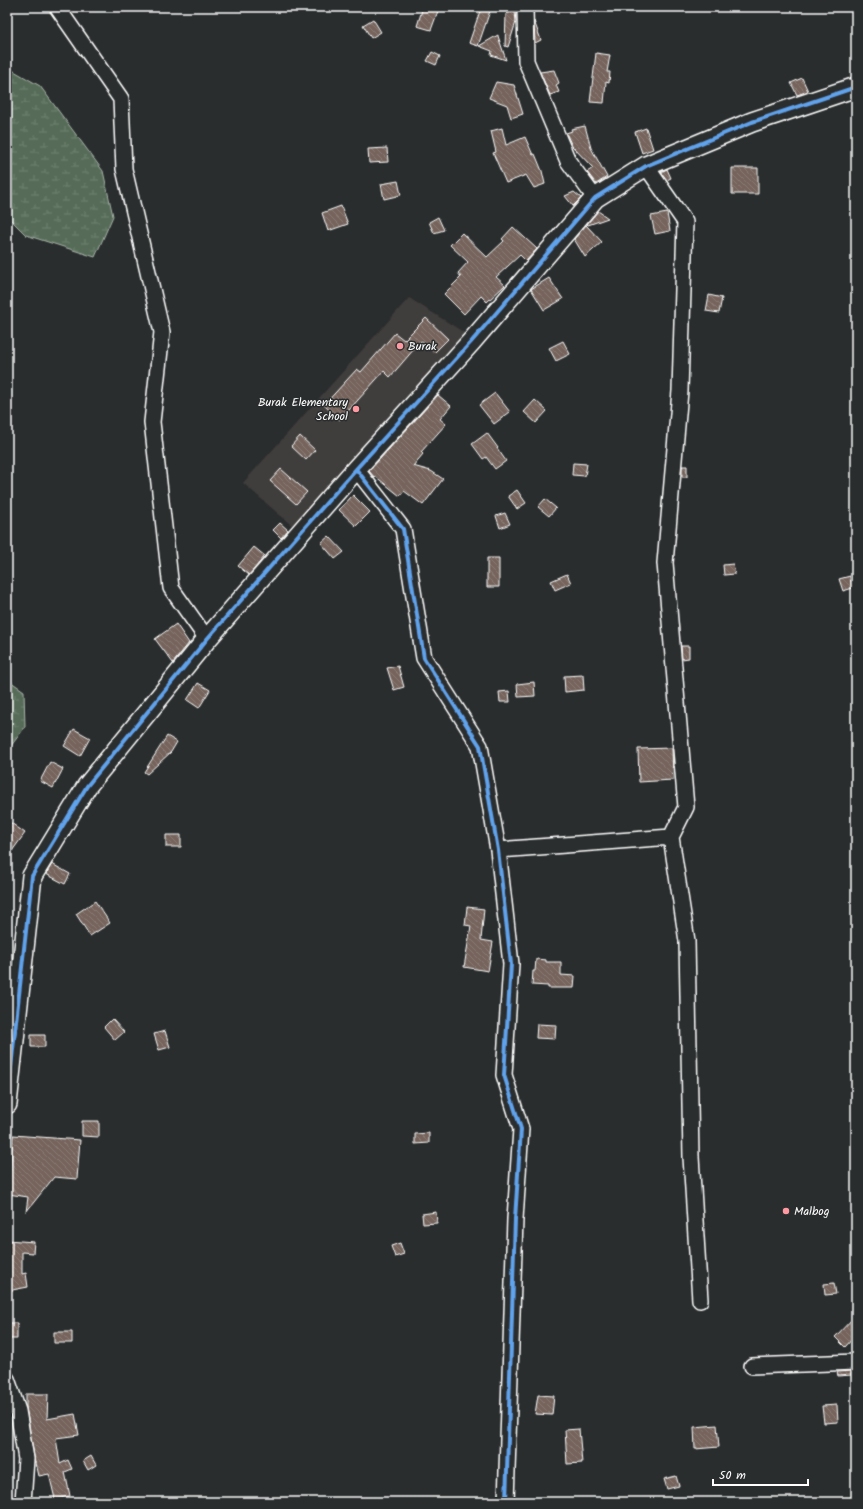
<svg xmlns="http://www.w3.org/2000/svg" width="863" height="1509" font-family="Kalam,sans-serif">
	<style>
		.built { fill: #403e3c }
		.wetland { fill: url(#wetland-marsh); stroke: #aab6ac }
		.building { fill: url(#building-back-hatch); stroke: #fff }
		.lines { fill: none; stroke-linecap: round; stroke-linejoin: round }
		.minor-casing { stroke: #fff; stroke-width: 18 }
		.tertiary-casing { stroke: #fff; stroke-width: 22 }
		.minor { stroke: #2a2d2e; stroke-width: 15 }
		.tertiary { stroke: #2a2d2e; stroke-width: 19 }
		.cycleway-casing { stroke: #2a2d2e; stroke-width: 6 }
		.cycleway { stroke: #60a3ed; stroke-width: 4 }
		.poi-dot { fill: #ff9aa2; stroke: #2a2d2e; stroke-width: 1.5 }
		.labels { text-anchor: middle; stroke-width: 3; stroke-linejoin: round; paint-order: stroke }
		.poi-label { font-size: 12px; fill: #fff; stroke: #2a2d2e; text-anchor: start }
	</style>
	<defs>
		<pattern id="wetland-marsh" width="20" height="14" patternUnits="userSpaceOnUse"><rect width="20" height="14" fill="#566c58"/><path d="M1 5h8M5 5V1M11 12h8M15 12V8" fill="none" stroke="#6f8271"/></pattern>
		<pattern id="building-back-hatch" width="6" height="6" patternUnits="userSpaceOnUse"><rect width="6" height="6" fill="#74645b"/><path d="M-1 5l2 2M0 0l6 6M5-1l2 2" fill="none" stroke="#897b74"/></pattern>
	</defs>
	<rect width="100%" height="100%" fill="#2a2d2e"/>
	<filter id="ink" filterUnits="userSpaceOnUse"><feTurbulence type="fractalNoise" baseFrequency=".025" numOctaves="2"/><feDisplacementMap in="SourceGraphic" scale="8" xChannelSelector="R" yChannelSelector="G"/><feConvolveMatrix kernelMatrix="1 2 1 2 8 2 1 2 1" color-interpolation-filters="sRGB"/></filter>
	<g filter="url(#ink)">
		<path class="built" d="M409,298L468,335L296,529L243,483Z"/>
		<path class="wetland" d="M7,67L40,86L103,171L113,216L95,257L26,235L7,216Z
			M7,679L24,691L25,727L8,750Z"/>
		<path class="building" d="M423,7L438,11L431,30L417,26Z
			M481,8L490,11L478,46L469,43Z
			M515,11L516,22L508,47L505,46L506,14Z
			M373,19L381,32L371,38L363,25Z
			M534,21L541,40L535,43Z
			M498,35V36L506,60L491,55L492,51L479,46Z
			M432,52L440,56L436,65L427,61Z
			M596,53L610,55L607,72H610L609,83L606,82L604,103L590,102Z
			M554,70L559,83L556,85L559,92L550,95L540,72Z
			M802,78L808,91L797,95L791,83Z
			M496,82L514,85L523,114L511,118L507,105L489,98Z
			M585,126L591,148L607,177L596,184L587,172L593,168L572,146L566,133L572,131L571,129Z
			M502,128L506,145L525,137L533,155L535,154L542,171L545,184L534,188L526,175L506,183L493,153L496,152L491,131Z
			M646,128L653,149L642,153L635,132Z
			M387,148L388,162L369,163L368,149Z
			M732,168H758V194H732Z
			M667,169L671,178L667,180L661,172Z
			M398,181L401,195L384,199L381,184Z
			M574,192L581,198L573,206L565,196Z
			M341,206L348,224L328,231L322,213Z
			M598,211L608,218L588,225L587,224Z
			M667,213L670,231L655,234L651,216Z
			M438,217L444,230L434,233L429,222Z
			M586,225L602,242L585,257L574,239Z
			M513,227L537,249L526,261L520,255L496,277L505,285L487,302L481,296L464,314L444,294L461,277L458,273L468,262L450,245L462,233L487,257L504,241L502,239Z
			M549,278L563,299L544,310L531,289Z
			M709,295L722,298L719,313L706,311Z
			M426,318L448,339L434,353L421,341L390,377L384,371L340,420L324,405L357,369L361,372L395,333L404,340Z
			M563,341L570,354L556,361L549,348Z
			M495,393L510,412L494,424L479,405Z
			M438,395L451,406L440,419L446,424L421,452L423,454L413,466L431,471L443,479L423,505L404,491L400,496L375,476L374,477L369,471Z
			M535,400L547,411L536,423L524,412Z
			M487,433L498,448H497L506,461L495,469L486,457L483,459L472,444Z
			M300,436L315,450L306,460L291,446Z
			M573,463L587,464L585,476L572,475Z
			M682,466H687V477H682Z
			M281,469L307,492L296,504L270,481Z
			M517,490L526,503L517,509L508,496Z
			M353,495L370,512L356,526L339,510Z
			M545,499L556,508L549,516L538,507Z
			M505,513L510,524L500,528L496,516Z
			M280,523L288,530L281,538L273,530Z
			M329,536L344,552L335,559L321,543Z
			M254,547L265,556L249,575L238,566Z
			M487,558H499V587H487Z
			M733,564L735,574L724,575L723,565Z
			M567,574L571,583L555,590L551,581Z
			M850,576L853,588L843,591L839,579Z
			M176,624L189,643L173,663L155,639Z
			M681,646H689V658L682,659Z
			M398,666L404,687L394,690L387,668Z
			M583,675L584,690L565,692L564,676Z
			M534,682L535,696L518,697L517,684Z
			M198,683L210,690L199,708L187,700Z
			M509,691L510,702H500L499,692Z
			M74,729L90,738L80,756L64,746Z
			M167,736L177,742L171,752L147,774L144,772Z
			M672,748L673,780L639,782L638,749Z
			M50,762L63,769L53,788L40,781Z
			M7,820L25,833L7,858Z
			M166,835H181V847H166Z
			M52,864L70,874L65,884L46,874Z
			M95,901L110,923L90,936L76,914Z
			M467,907L484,909L481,940L493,942L488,971L464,967L471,926L465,925Z
			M536,959L546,960V962H561V975L575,976L574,988H548V986L532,985L533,971H535Z
			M112,1019L124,1032L115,1040L104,1027Z
			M537,1024L556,1025L555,1039L536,1038Z
			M165,1031L170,1047L159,1050L154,1034Z
			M31,1035H45V1047H31Z
			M82,1121H99V1137L82,1136Z
			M429,1133V1143L415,1144V1134Z
			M13,1135L80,1140L77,1179L54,1177L26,1212L28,1197L8,1194Z
			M436,1212L437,1223L423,1224L422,1214Z
			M7,1240L34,1242L33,1253L22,1252V1274L26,1273L28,1287L7,1291Z
			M400,1243L404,1254L395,1257L391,1246Z
			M834,1283L836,1294L825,1295L824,1284Z
			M856,1315V1335L845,1347L835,1337Z
			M7,1323H17V1339H7Z
			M54,1332H72V1343H54Z
			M852,1371V1375L838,1376L837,1372Z
			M26,1394H48L47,1419L75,1414L79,1435L56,1438L60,1464L68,1460L72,1469L65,1472L70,1496L55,1499L49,1474L39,1476L36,1463H35L26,1407Z
			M538,1395L554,1396L552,1415L535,1414Z
			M837,1405L838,1422L824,1423L822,1406Z
			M717,1425L719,1447L695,1449L694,1427Z
			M579,1429L582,1463L567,1464L565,1430Z
			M91,1456L96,1465L88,1470L83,1461Z
			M676,1476L679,1486L667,1489L664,1479Z"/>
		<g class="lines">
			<defs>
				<path id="minor" d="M57,7L121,99L124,169L162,332L152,422L171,588L207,639
					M525,7L526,61L568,161L595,198
					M646,166L685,222L680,391L665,563L686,807L671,837
					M356,469L403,529L424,658L480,746L498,850L511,964L504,1075L521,1129L515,1219L506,1502
					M498,850L671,837L687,941L691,1157L700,1300
					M752,1366L856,1362
					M7,1379L18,1411L26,1459L23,1502"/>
				<path id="tertiary" d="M7,1104L32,876L87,786L207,639L356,469L472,341L595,198L646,166L752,122L856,87"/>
			</defs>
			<use href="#minor" class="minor-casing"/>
			<use href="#tertiary" class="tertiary-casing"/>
			<use href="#minor" class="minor"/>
			<use href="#tertiary" class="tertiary"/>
			<defs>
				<path id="cycleway" d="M356,469L403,529L424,658L480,746L498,850L511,964L504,1075L521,1129L515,1219L506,1502
					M7,1104L32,876L87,786L207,639L356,469L472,341L595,198L646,166L752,122L856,87"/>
			</defs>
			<use href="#cycleway" class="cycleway-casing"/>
			<use href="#cycleway" class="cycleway"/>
		</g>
	</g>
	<g class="poi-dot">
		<circle cx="400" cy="346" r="4"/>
		<circle cx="356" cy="409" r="4"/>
		<circle cx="786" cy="1211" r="4"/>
	</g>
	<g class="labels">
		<g class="poi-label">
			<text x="408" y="350">Burak</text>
			<text x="348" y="406" text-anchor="end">Burak Elementary<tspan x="348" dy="14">School</tspan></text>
			<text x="794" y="1215">Malbog</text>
		</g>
	</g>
	<rect width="863" height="1509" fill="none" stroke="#2a2d2e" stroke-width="24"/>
	<rect x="12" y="12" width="839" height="1485" fill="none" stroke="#fff" stroke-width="1.5" filter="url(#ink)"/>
	<path d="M713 1479v6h95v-6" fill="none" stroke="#ffffff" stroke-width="2"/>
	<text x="719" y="1479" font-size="12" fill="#ffffff" stroke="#2a2d2e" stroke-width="3" paint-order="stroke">50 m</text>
</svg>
